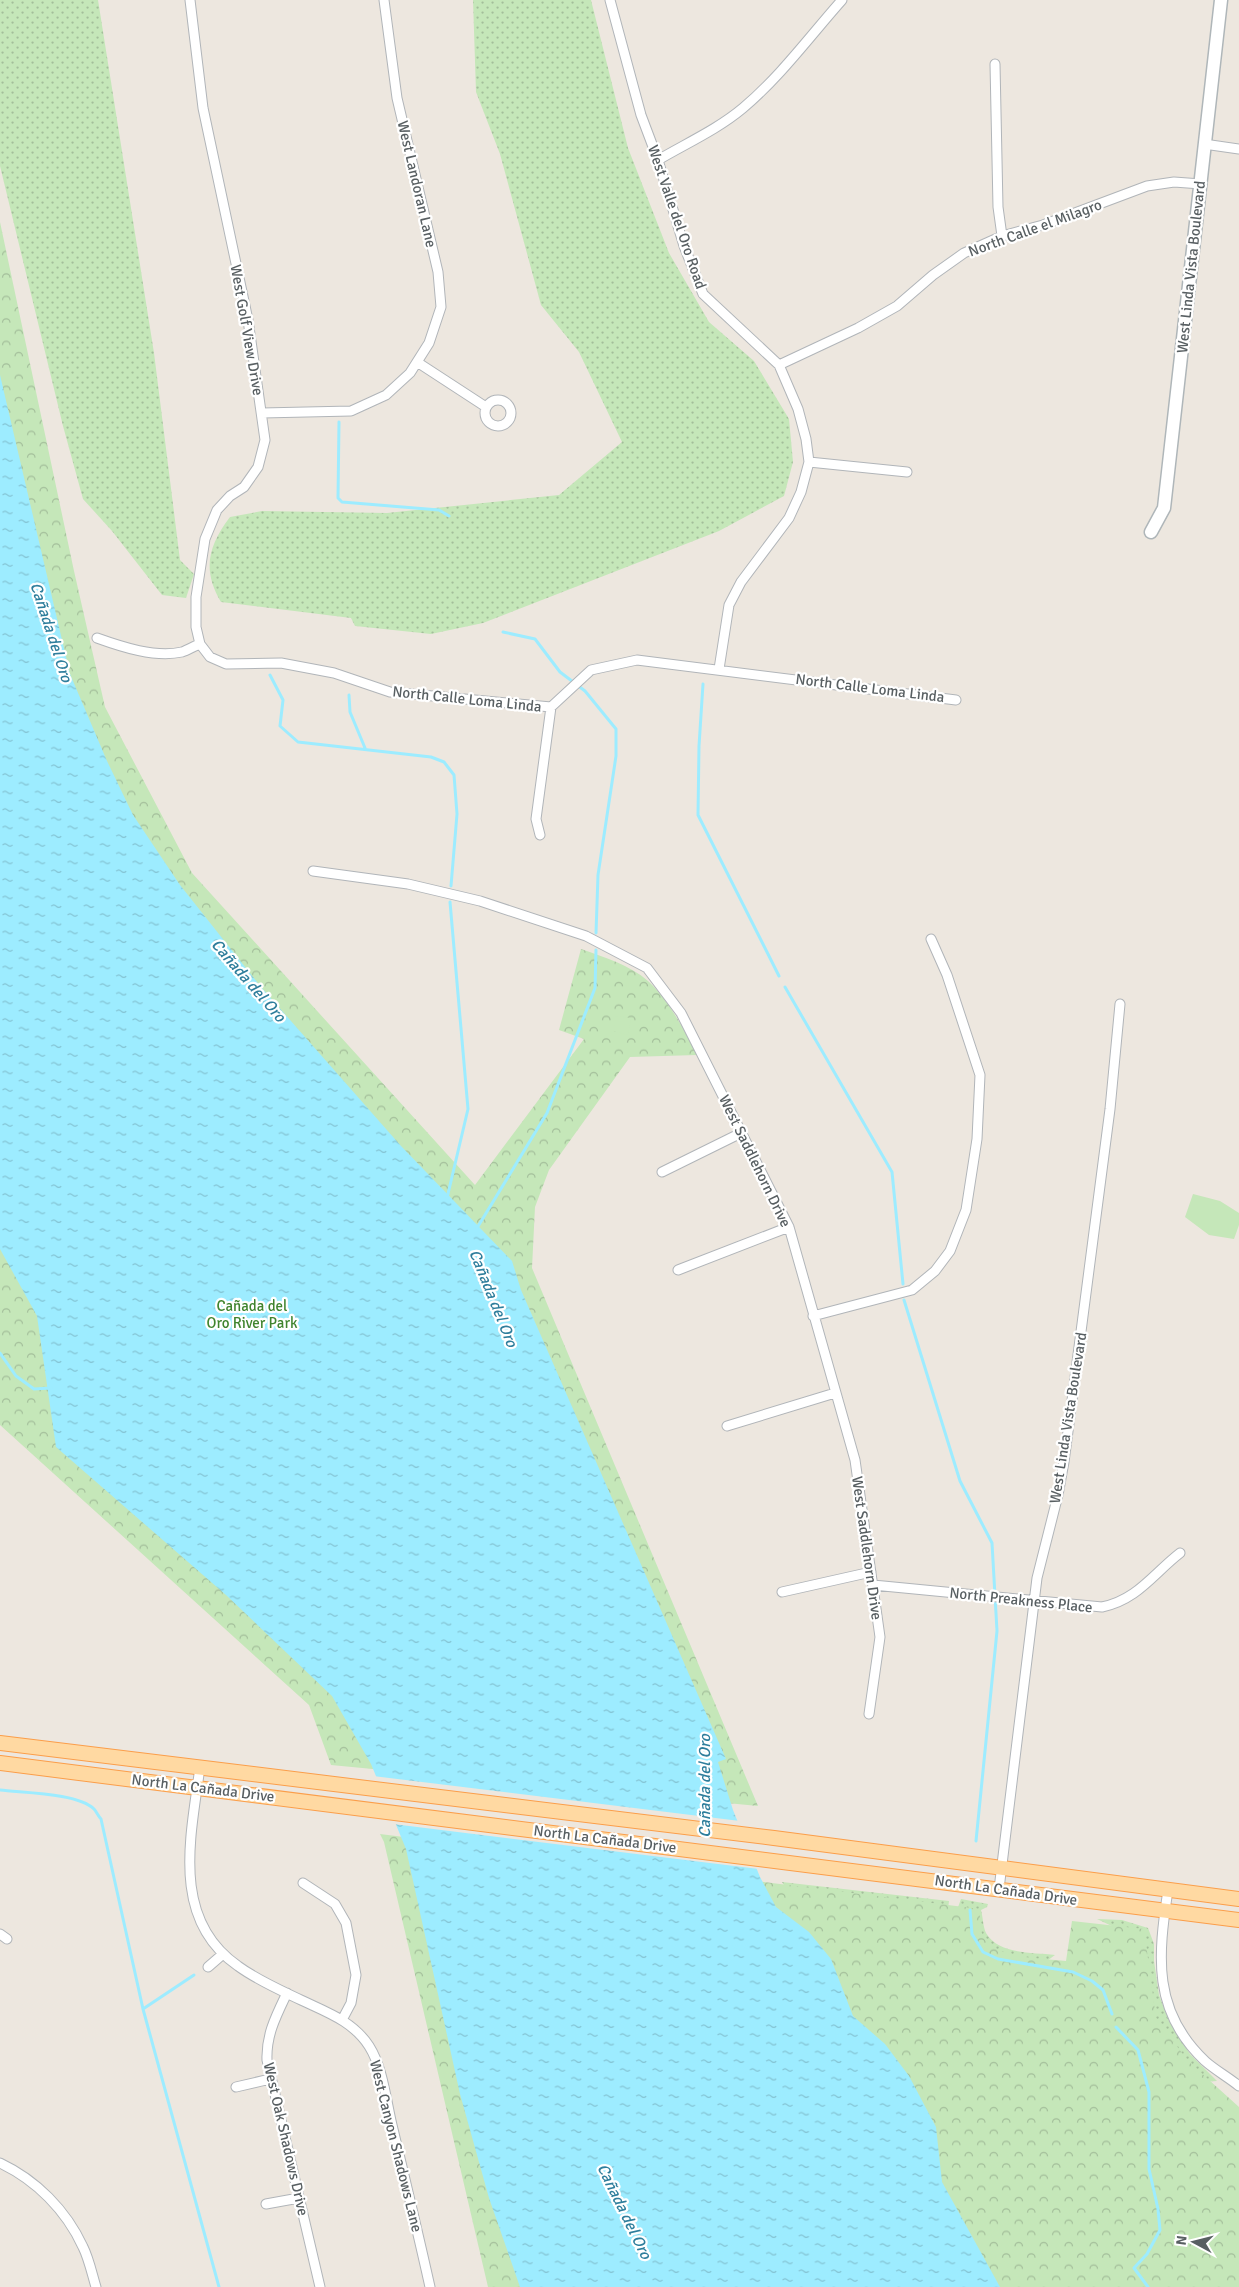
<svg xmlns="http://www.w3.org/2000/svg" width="1239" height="2287" font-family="Signika,sans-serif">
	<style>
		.grass { fill: url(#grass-dots) }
		.park { fill: url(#park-crowns) }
		.garden { fill: #c5e7b9 }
		.water { fill: url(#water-ripples) }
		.pier { fill: #ede7df }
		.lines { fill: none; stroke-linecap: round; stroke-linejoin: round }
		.stream { stroke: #9decff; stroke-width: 3 }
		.street-casing { stroke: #b1b5b9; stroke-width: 11 }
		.secondary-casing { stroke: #afb6b9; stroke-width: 15 }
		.primary-casing { stroke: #fb9e4a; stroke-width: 16 }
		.street { stroke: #fff; stroke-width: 9 }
		.secondary { stroke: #fff; stroke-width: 12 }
		.primary { stroke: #ffd9a2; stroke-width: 14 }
		.labels { text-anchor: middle; stroke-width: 4.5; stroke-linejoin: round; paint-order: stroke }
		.street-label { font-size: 15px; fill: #585f62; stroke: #fff }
		.park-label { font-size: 15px; fill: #3f842e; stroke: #fff }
		.water-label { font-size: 16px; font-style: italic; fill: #2e7e9c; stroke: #fff }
	</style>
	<defs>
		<pattern id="grass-dots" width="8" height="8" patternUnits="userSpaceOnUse" patternTransform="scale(1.25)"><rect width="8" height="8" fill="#c5e7b9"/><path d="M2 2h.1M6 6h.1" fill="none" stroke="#a3be9a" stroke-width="1.8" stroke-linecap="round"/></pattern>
		<pattern id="park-crowns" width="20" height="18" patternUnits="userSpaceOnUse" patternTransform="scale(1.25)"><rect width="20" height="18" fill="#c5e7b9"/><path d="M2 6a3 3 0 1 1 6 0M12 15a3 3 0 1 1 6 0" fill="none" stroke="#a3be9a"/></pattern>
		<pattern id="water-ripples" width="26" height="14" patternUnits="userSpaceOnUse" patternTransform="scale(1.25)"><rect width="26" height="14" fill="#9decff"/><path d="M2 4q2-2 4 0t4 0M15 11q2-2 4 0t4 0" fill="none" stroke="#83c2d2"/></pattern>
	</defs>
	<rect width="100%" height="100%" fill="#ede7df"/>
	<path class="grass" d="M0,0H98L154,353L180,560L194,574L186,598L162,595L112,531L83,499L63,426L0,166Z
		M473,0H591L628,148L669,253L709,322L754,361L789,419L793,462L784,496L719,531L483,623L431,634L355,626L351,618L221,602C202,570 208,546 230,517L262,511L387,513L559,495L622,442L579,352L541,305L500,154L476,92Z
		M782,1882L949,1901L948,1909L789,1893Z
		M961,1899L988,1904L987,1907L981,1910C983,1917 983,1927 986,1933C999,1955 1032,1952 1055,1955L1032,1972L950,1929Z
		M1097,1919L1122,1920L1148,1928L1154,1944V1961L1159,1995L1169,2021L1190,2054L1217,2081L1202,2082L1196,2078L1174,2043L1156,2025L1118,1929Z"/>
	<path class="park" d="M0,222L74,571L105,707L192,873L475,1185L584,1039L559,1030L581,949C604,957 630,965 648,981C668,999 685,1031 697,1055L630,1057L549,1170L535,1207L532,1268L758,1806L331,1765L309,1705L0,1425Z
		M380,1834L980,1909C980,1920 979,1934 987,1942C1002,1959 1044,1958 1066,1961L1072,1921L1144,1929L1156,2018L1188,2061L1239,2107V2287H488L384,1842Z"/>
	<path class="garden" d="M616,1016L631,1018L628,1035L613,1031Z
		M1193,1194L1220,1201L1239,1213V1225L1234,1239L1209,1235L1185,1217Z"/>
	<path class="water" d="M0,375L70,674L107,761L133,815L180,885L261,987L401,1146L512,1261L521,1290L726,1759L718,1762L733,1810L760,1877L776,1907L809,1932L831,1959L853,2016L885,2044L909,2076L936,2127L942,2182L1000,2287H520L489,2198L460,2094L406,1849L371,1764L332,1696L226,1595L56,1447L37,1316L0,1249Z"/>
	<path class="pier" d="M373,1776L740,1821L759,1869L393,1824Z"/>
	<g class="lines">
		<path class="stream" d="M339,422L338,498L342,502L439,510L449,516
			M503,632L535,639L560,672L585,691L616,729V756L598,875L596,933
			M270,675L283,700L280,726L298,742L431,757L444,762L454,775L457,814L451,886
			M703,684L699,746L698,815L779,976
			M349,695L350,712L365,748
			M785,987L892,1172L903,1284
			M447,1198L468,1109L450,902
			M477,1228L547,1113L595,988L596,950
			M904,1300L960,1481L992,1543L997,1631L976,1841
			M0,1353L16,1376L34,1389L51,1388
			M0,1790C23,1793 78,1793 94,1809C96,1811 98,1816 101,1819L143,2009L219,2287
			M970,1910L972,1934L983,1952L998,1959L1073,1972L1092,1981L1103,1990L1112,2014
			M143,2009L194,1975
			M1116,2027L1138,2050L1149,2092V2169L1158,2209L1160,2230L1147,2254L1134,2268L1148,2287"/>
		<defs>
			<path id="street" d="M190,0L203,108L248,320L265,440L258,467L244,487L230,496L217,510L205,539L196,597V627L200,644L210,657L226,664L281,663L334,673L390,692L551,707L591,670L637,660L956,700
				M610,0L641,115L658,160L684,246L703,294L779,365L798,409L806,439L809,462L801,492L789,518L741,582L729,605L719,669
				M995,64L998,207L1002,236
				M1204,144L1239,149
				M658,160C687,143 718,129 743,108C780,77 810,36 842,0
				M417,362L486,407
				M779,365L858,328L897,306L933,275L964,253L1002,236L1043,225L1147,186L1174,182L1201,184
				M485 413a13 13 0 1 1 26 0a13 13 0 1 1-26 0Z
				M262,413L351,411L386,395L410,373L429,343L441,307L438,272L397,98L384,0
				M809,462L907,472
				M97,638C122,647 155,658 182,652C188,650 194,646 200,644
				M540,835L536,819L551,707
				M313,871L408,884L480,901L586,936L647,968L681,1013L789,1227L855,1460L880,1637L869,1714
				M662,1172L741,1133
				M678,1270L789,1227
				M813,1316L912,1290L935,1271L950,1251L966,1210L977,1139L980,1075L947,975L931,939
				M727,1426L835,1393
				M873,1585L1102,1607C1137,1600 1153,1574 1180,1553
				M782,1592L871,1572
				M200,1767C191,1836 170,1919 238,1966C257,1980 280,1990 301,2000C326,2012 353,2021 369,2046C383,2068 386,2100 392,2125C405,2179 418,2233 430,2287
				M303,1883L335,1904L346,1923L356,1975L351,2003L342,2020
				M999,1889L1037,1578L1058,1495L1064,1462L1110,1109L1120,1004
				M1168,1890C1158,1956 1152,2011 1205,2061C1215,2070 1228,2077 1239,2086
				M0,1934L7,1939
				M208,1967L223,1954
				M287,1993C276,2016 266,2035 267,2060L320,2287
				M236,2087L270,2079
				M0,2163C36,2180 66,2210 83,2247C89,2259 92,2274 96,2287
				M266,2204L299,2198"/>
			<path id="secondary" d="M1151,532L1164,508L1221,0"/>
			<path id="primary" d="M0,1743L774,1838L1239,1899
				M0,1763L1239,1920"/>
		</defs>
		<use href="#street" class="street-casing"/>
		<use href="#secondary" class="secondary-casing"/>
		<use href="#primary" class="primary-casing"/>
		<use href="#street" class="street"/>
		<use href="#secondary" class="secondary"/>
		<use href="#primary" class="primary"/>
	</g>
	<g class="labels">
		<g class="street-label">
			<text transform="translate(417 184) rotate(77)" y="5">West Landoran Lane</text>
			<text transform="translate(677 217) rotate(71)" y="5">West Valle del Oro Road</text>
			<text transform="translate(1035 228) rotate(-20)" y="5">North Calle el Milagro</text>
			<text transform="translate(1191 267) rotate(-84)" y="5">West Linda Vista Boulevard</text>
			<text transform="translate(247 330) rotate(80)" y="5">West Golf View Drive</text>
			<text transform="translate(870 688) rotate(7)" y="5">North Calle Loma Linda</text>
			<text transform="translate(467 699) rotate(6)" y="5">North Calle Loma Linda</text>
			<text transform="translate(755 1161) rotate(64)" y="5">West Saddlehorn Drive</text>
			<text transform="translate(1068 1418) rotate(-81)" y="5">West Linda Vista Boulevard</text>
			<text transform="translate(867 1548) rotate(82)" y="5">West Saddlehorn Drive</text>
			<text transform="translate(1021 1600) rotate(6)" y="5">North Preakness Place</text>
			<text transform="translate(203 1788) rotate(7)" y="5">North La Cañada Drive</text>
			<text transform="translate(605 1839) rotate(7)" y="5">North La Cañada Drive</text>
			<text transform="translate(1006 1890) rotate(8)" y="5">North La Cañada Drive</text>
			<text transform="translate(286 2139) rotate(77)" y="5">West Oak Shadows Drive</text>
			<text transform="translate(396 2146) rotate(76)" y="5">West Canyon Shadows Lane</text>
		</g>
		<g class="park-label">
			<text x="252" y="1311">Cañada del<tspan x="252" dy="17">Oro River Park</tspan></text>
		</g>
		<g class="water-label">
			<text transform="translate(52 632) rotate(72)" y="6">Cañada del Oro</text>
			<text transform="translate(249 980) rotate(49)" y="6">Cañada del Oro</text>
			<text transform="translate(494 1298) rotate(68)" y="6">Cañada del Oro</text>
			<text transform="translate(704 1786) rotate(-90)" y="6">Cañada del Oro</text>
			<text transform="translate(625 2211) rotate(64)" y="6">Cañada del Oro</text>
		</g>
	</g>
	<g transform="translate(1194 2242) rotate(277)" stroke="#ffffff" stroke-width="4" paint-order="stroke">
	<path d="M0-4L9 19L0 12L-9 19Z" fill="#585f62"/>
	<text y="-8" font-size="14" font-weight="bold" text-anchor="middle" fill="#585f62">N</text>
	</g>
</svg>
